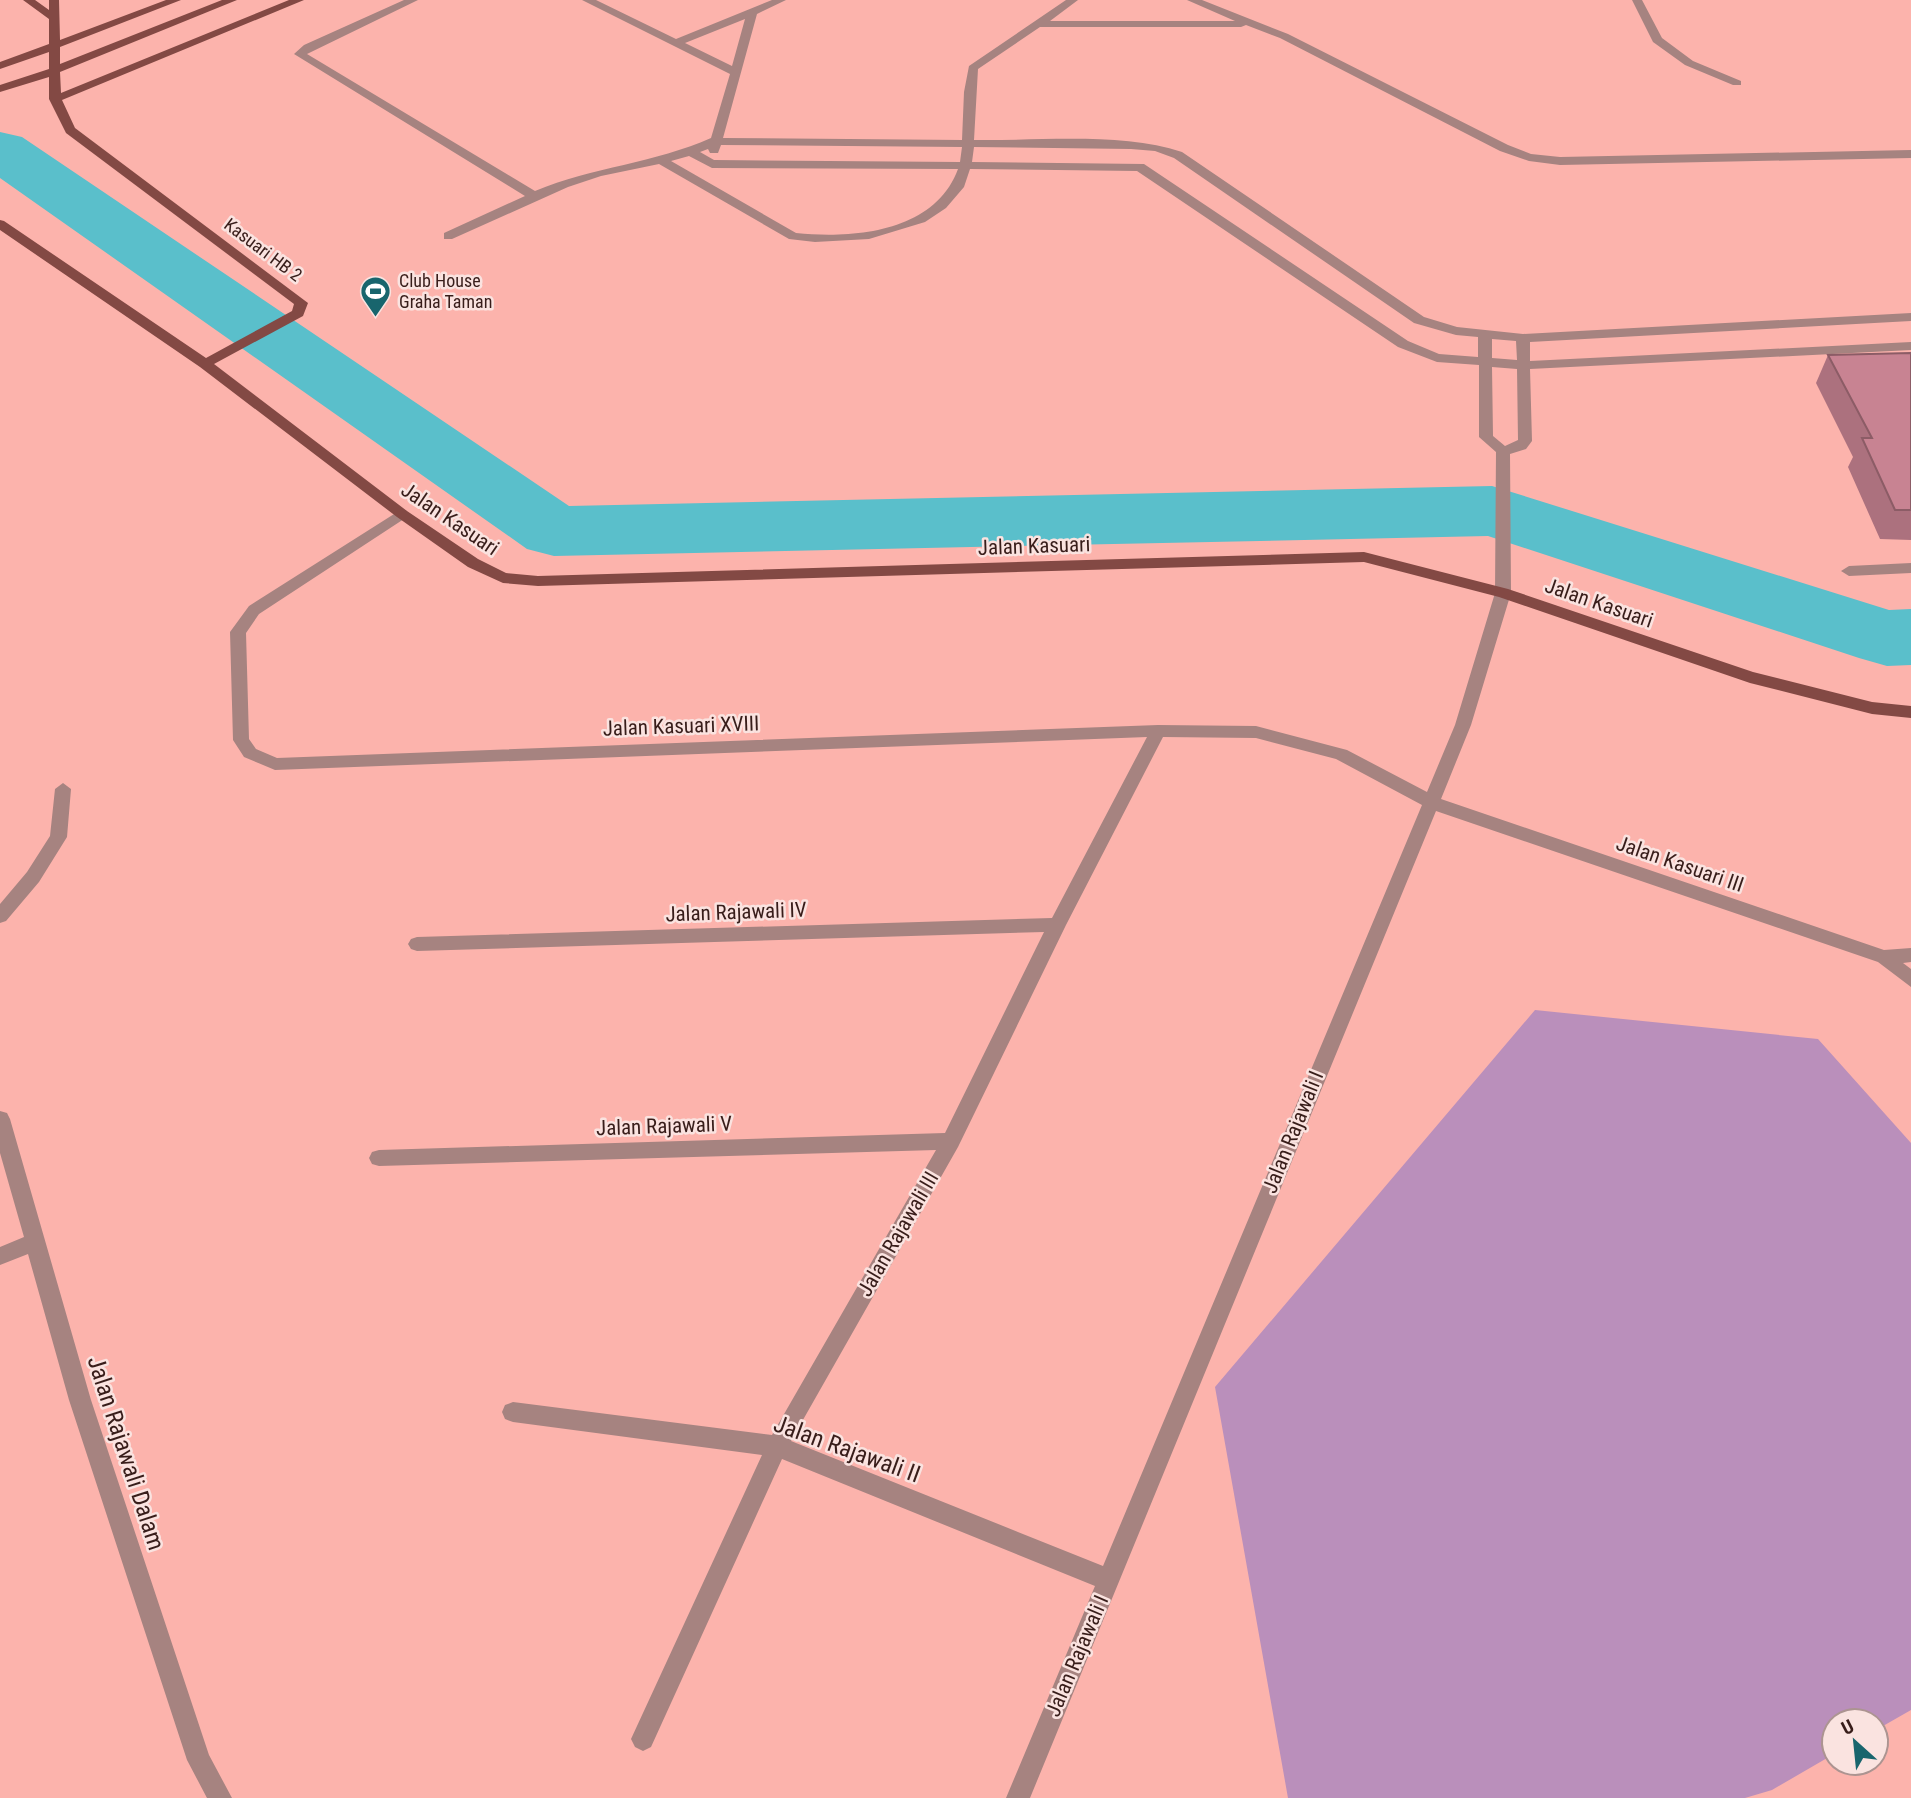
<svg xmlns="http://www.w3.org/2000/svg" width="1911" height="1798" font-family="'Roboto Condensed',sans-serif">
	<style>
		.green { fill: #ba8fbb }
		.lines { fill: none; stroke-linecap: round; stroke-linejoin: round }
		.river { fill: #5abfcb; fill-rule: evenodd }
		.minor { fill: #a68380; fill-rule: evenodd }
		.major { fill: #834944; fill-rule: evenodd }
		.wall { fill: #ac717e }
		.building { fill: #c88392; stroke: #8c5c66; stroke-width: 2 }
		.labels { text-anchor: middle; stroke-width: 5; stroke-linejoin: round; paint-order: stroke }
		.far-street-label { font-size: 18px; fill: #381d1a; stroke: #fae3e0 }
		.far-poi-label { font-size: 18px; fill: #381d1a; stroke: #fae3e0; text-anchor: start }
		.street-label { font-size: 21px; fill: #381d1a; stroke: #fae3e0 }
		.near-street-label { font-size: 24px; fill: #381d1a; stroke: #fae3e0 }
	</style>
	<rect width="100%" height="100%" fill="#fcb3ac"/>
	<path class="green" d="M1535,1010L1818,1039L1911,1143V1710L1876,1730V1721H1834V1754L1772,1790L1745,1798H1288L1215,1387Z"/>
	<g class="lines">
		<path class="river" d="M0,132L22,137L569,506L1492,486L1889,610L1911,609V665L1887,666L1859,658L1488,536L554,556L527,549L0,178Z"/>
		<path class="minor" d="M404,0H418L307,54L535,191C593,167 655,163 711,138L730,74L582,0H596L676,39L772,0H786L757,14L723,138L962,140L964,92L969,66L1066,0H1078L1050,21H1235L1187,0H1202L1288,34L1508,145L1531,154L1560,157L1911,150V158L1560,165L1529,161L1500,151L1280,38L1246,25L1241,27H1040L978,69L974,140C1039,141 1122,132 1182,152L1424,317L1457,327L1523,334L1911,313V321L1530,342V361L1911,342V350L1530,369L1532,441L1526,449L1510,454L1511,593L1471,725L1441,799L1884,950L1911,948V962L1903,963L1911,969V987L1878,962L1436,811L1030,1798H1006L1095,1586L782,1459L651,1747L643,1751L635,1747L631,1739L762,1455L513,1422L505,1419L502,1412L505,1405L513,1402L772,1435L936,1150L379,1166L372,1164L369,1158L372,1152L379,1150L945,1133L1044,932L417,951L411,949L408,944L411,939L417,937L1052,918L1147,737L275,770L244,757L233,740L230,632L249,606L402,509L407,511V517L259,614L246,633L249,739L256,749L277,758L1158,725L1256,726L1347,750L1427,792L1455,725L1495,593L1496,452L1479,437V365L1437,362L1398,347L1137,171L970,169L964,187L946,208L925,222L869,239L815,242L789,239L659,164L601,176L568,187L452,239H444V233L525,196L294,54L304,45ZM745,19L732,66L685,43ZM721,145L962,147L960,162L714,160L700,152L708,149L710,153H718ZM974,147L1131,149L1155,151L1174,158L1414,323L1456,335L1478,337V357L1439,354L1408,341L1144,164L972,162ZM689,156L712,168L958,169C935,232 854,239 796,233L671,161ZM1492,339L1516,341L1517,360L1492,358ZM1492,367L1517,369L1518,440L1505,446L1493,436ZM1163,737L1256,738L1336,759L1422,805L1103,1566L791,1441L958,1147L1066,925Z
			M1632,0H1642L1662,38L1693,61L1741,81V85H1733L1685,65L1653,42Z
			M1911,563V573L1849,576L1841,571L1849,566Z
			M63,783L71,789L67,837L39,882L6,921L0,923V904L27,872L50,836L55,789Z
			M0,1111L7,1113L10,1119L91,1400L209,1755L232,1798H207L187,1760L69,1400L28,1254L0,1265V1247L24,1237L0,1153Z"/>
		<path class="major" d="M23,0H35L49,10V0H59L60,40L166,0H181L60,47V64L222,0H237L60,72L61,93L289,0H304L62,100L75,128L308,303L303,316L214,364L407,511L478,559L506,573L538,576L1364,552L1508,589L1753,672L1872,702L1911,706V718L1872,714L1750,683L1499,597L1364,562L538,586L503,583L468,567L397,517L200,367L0,230V220L4,221L206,358L292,311L294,304L66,133L49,99V77L0,92V85L49,69V52L0,69V62L49,44V19Z"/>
	</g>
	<path class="wall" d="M1911,353V540L1880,539L1848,467L1853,457L1816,383L1828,355Z"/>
	<path class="building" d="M1911,353V510H1895L1862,438H1872L1828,355Z"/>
	<defs>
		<symbol id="stadium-pin" viewBox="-11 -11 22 30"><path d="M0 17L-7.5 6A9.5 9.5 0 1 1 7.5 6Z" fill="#18656d" stroke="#fae3e0"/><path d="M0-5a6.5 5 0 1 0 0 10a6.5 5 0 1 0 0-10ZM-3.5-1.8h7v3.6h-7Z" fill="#fff"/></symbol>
	</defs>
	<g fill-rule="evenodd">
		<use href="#stadium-pin" x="358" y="274" width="35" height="47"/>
	</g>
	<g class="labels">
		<g class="far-street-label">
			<text transform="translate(263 250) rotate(37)" y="6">Kasuari HB 2</text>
		</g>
		<g class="far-poi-label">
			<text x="399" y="287">Club House<tspan x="399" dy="21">Graha Taman</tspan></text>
		</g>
		<g class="street-label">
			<text transform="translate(450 519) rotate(34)" y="7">Jalan Kasuari</text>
			<text transform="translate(1034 546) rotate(-2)" y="7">Jalan Kasuari</text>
			<text transform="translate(1599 603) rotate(19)" y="7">Jalan Kasuari</text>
			<text transform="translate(681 726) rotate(-2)" y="7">Jalan Kasuari XVIII</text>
			<text transform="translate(1680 864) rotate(19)" y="7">Jalan Kasuari III</text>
			<text transform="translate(736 912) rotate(-2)" y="7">Jalan Rajawali IV</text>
			<text transform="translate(664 1126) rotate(-2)" y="7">Jalan Rajawali V</text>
			<text transform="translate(1293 1132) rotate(-68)" y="7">Jalan Rajawali I</text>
			<text transform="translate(898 1234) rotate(-60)" y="7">Jalan Rajawali III</text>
			<text transform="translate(1077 1656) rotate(-67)" y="7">Jalan Rajawali I</text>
		</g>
		<g class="near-street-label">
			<text transform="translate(847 1449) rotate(20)" y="8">Jalan Rajawali II</text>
			<text transform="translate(126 1453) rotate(72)" y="8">Jalan Rajawali Dalam</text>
		</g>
	</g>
	<g transform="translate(1855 1742) rotate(333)"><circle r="33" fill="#fae3e0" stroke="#ac9491" stroke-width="2"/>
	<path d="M0-5L12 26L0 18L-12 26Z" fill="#18656d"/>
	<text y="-10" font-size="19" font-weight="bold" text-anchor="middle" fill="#381d1a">U</text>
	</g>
</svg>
